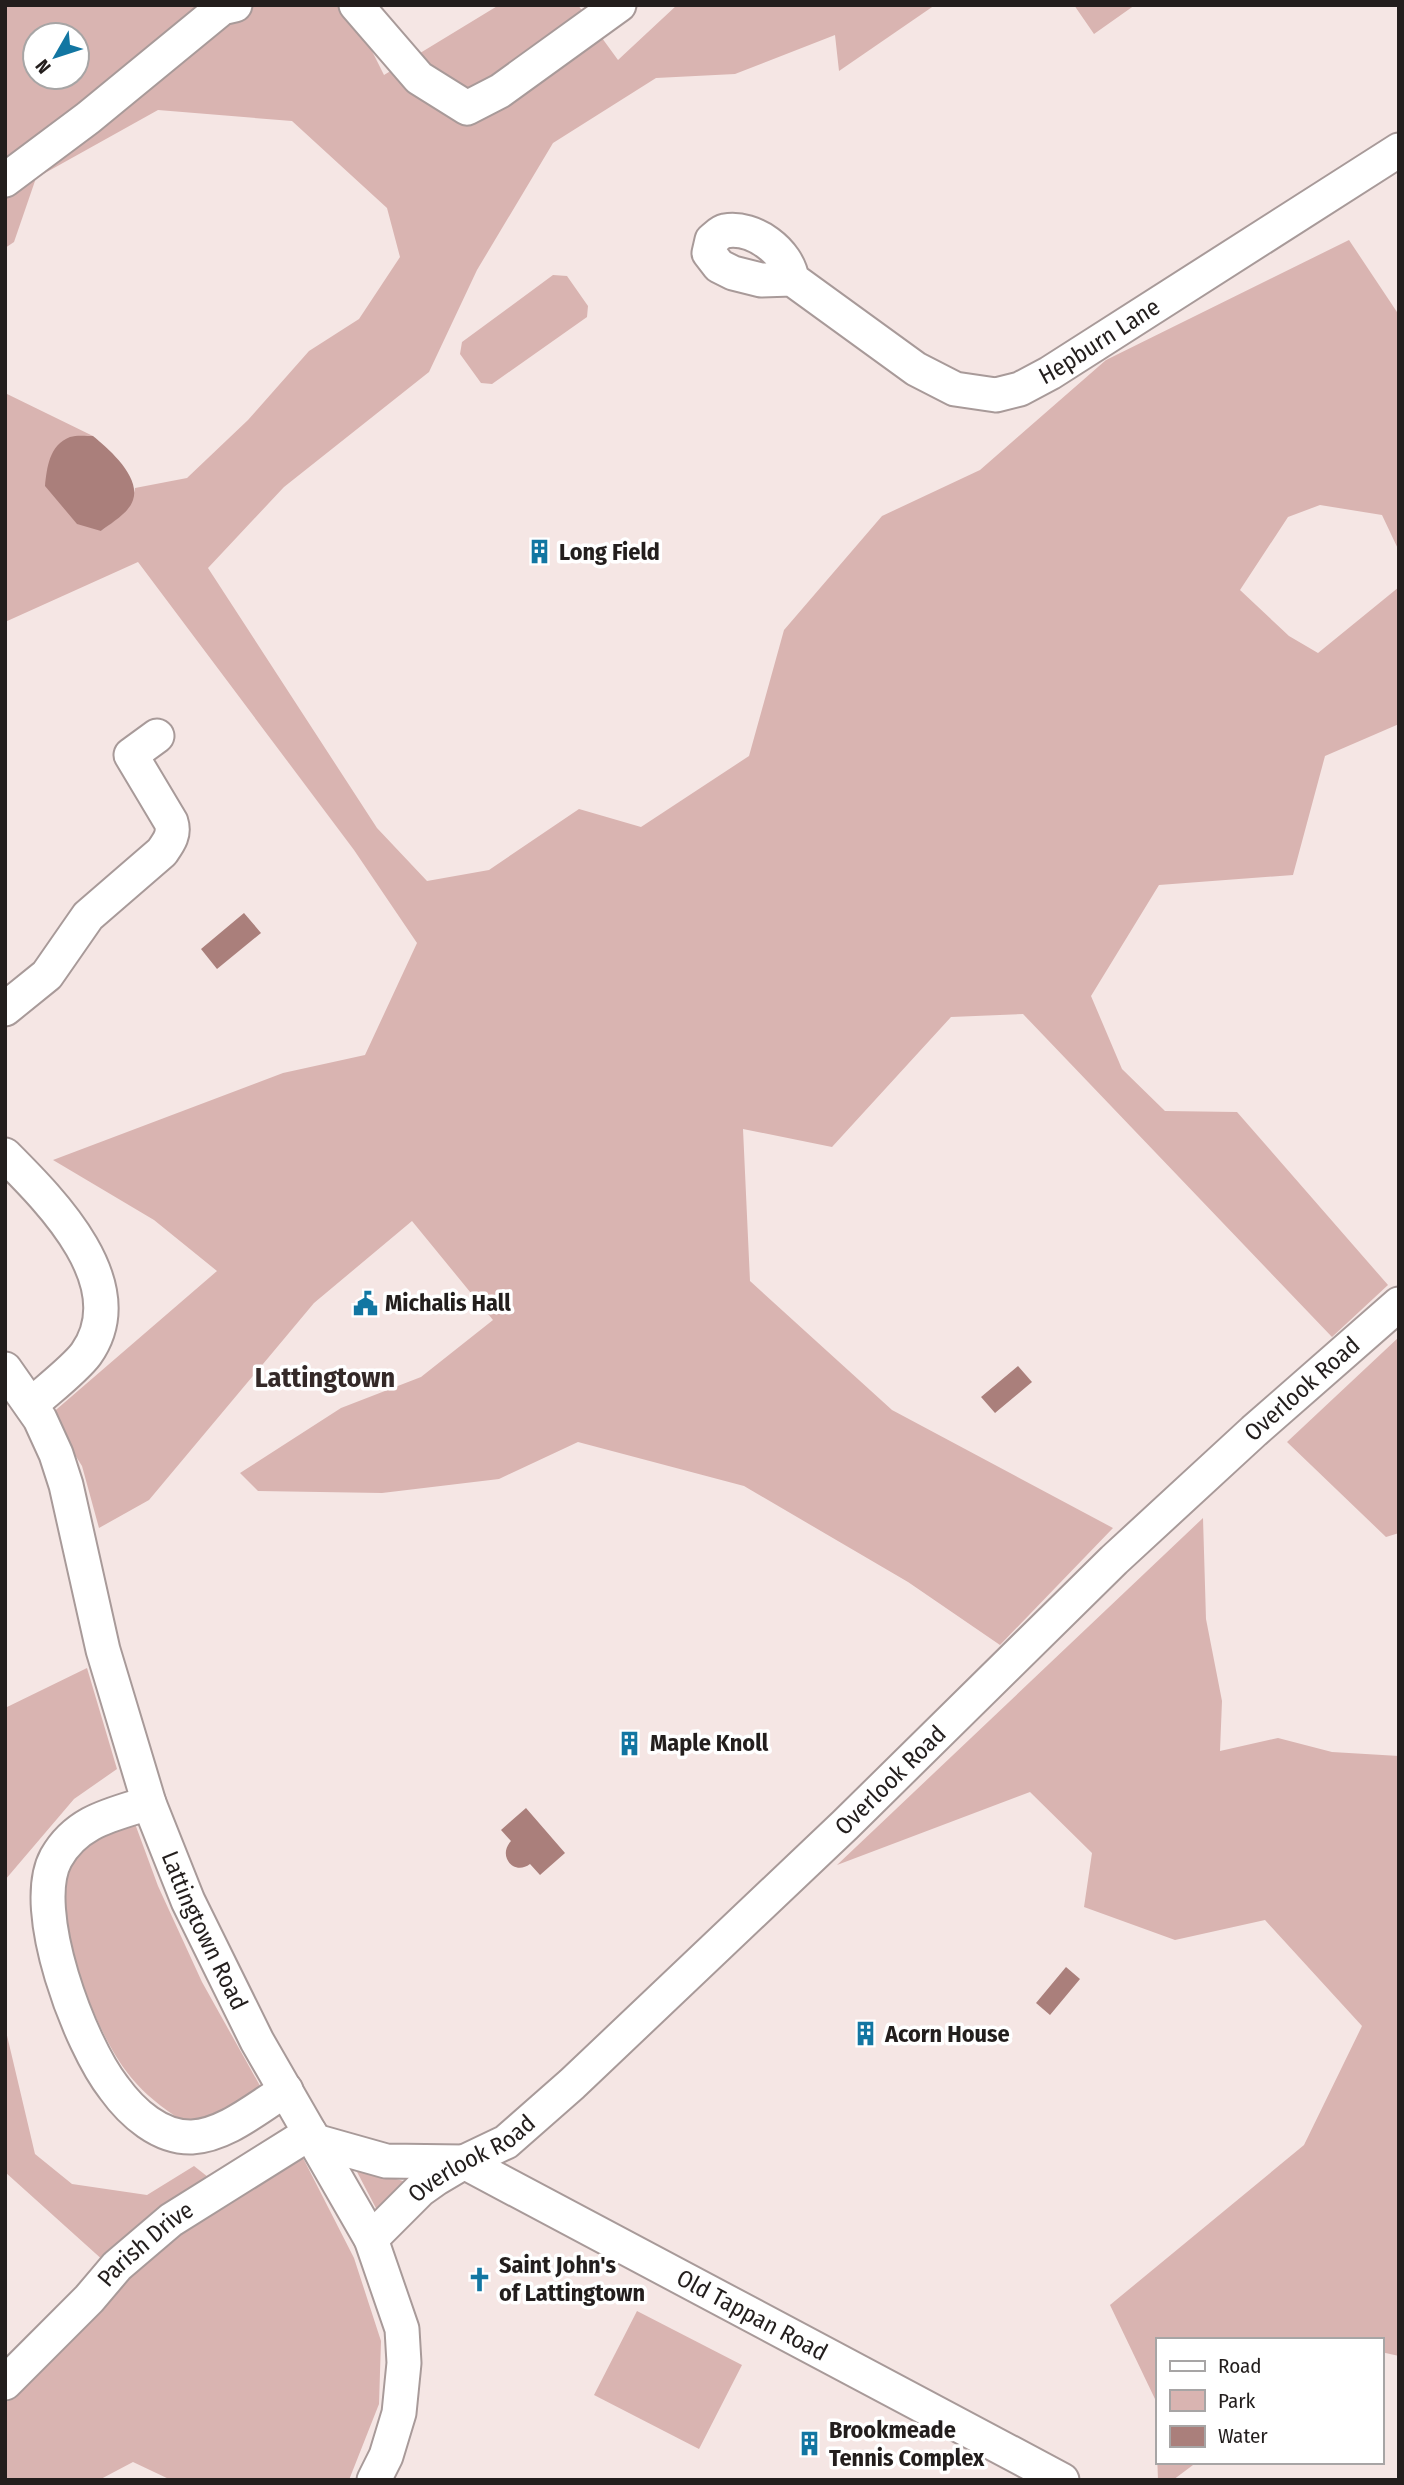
<svg xmlns="http://www.w3.org/2000/svg" width="1404" height="2485" font-family="'Fira Sans Condensed',sans-serif">
	<style>
		.green { fill: #d9b4b1; fill-rule: evenodd }
		.water { fill: #aa7f7b }
		.lines { fill: none; stroke-linecap: round; stroke-linejoin: round }
		.minor-casing { stroke: #a89a99; stroke-width: 37 }
		.minor { stroke: #fff; stroke-width: 33 }
		.labels { text-anchor: middle; stroke-width: 7; stroke-linejoin: round; paint-order: stroke }
		.street-label { font-size: 24px; fill: #231e1d; stroke: #fff }
		.poi-label { font-size: 24px; font-weight: bold; fill: #231e1d; stroke: #fff; text-anchor: start }
		.quarter-label { font-size: 28px; font-weight: bold; fill: #342928; stroke: #fff }
	</style>
	<rect width="100%" height="100%" fill="#f5e6e4"/>
	<path class="green" d="M5,5H349L384,75L499,5H578L618,60L677,5H935L839,71L835,35L735,74L656,78L553,143L477,270L429,372L284,487L208,568L377,828L427,881L489,870L579,809L641,827L749,756L784,630L882,516L980,470L1106,360L1349,240L1399,315V551L1382,515L1320,505L1288,517L1240,590L1289,636L1318,653L1399,587V724L1325,756L1293,875L1159,885L1091,996L1122,1069L1165,1111L1237,1112L1388,1285L1332,1337L1023,1014L951,1017L832,1147L743,1129L750,1281L892,1410L1113,1528L1000,1645L908,1582L744,1486L578,1442L499,1479L382,1493L258,1491L240,1473L341,1408L421,1377L493,1320L412,1221L314,1303L149,1500L99,1528L82,1466L50,1415L217,1271L154,1220L53,1160L283,1073L365,1055L417,943L354,850L138,562L5,622V393L93,436L70,437L101,531C117,518 132,510 135,488L187,478L248,420L309,351L359,319L400,257L387,208L292,121L158,110L36,178L14,242L5,248ZM35,35H77V77H35Z
		M1074,5H1135L1094,34Z
		M553,275L567,276L588,306L587,317L492,384L481,383L460,354L462,342Z
		M1399,1337V1533L1386,1537L1287,1442Z
		M1203,1518L1206,1619L1222,1701L1220,1751L1278,1738L1332,1752L1399,1756V2356L1381,2352V2340H1157V2462H1197L1173,2480H1158L1155,2399L1110,2305L1304,2145L1362,2026L1265,1920L1175,1940L1084,1907L1092,1853L1030,1792L837,1865Z
		M87,1668L117,1769L74,1799L5,1880V1708Z
		M134,1821L158,1886L202,1982L264,2093L193,2127C127,2089 111,2054 83,1987C76,1970 65,1951 63,1932C61,1911 63,1888 63,1868L90,1839Z
		M5,2027L35,2154L72,2184L147,2195L194,2166L208,2177L105,2262L5,2172Z
		M302,2156L354,2258L381,2341L379,2404L349,2480H171L133,2462L99,2480H5V2404L46,2355L125,2277L196,2220Z
		M359,2168L403,2181L405,2183L378,2212L356,2170Z
		M637,2311L742,2365L699,2449L594,2395Z"/>
	<path class="water" d="M93,436C109,449 141,477 133,500C129,513 111,523 101,531L77,524L45,486C47,468 49,445 70,437C76,435 86,436 93,436Z
		M244,913L261,933L217,969L201,949Z
		M1018,1366L1032,1382L995,1413L981,1397Z
		M526,1808L565,1853L540,1875L530,1864C514,1876 497,1856 511,1841L501,1830Z
		M1066,1967L1080,1979L1050,2015L1036,2003Z"/>
	<g class="lines">
		<defs>
			<g id="minor">
				<path d="M356,5L419,78L467,108L500,91L619,5"/>
				<path d="M5,180L88,118L222,8L235,5"/>
				<path id="s1" d="M792,279C788,252 754,226 725,231C720,232 716,237 712,240L709,253L719,266L733,273L761,280L792,279L916,369L955,389L996,395L1020,389L1050,373L1399,150"/>
				<path d="M5,1009L47,975L88,916L162,852C169,842 175,834 171,822L131,755L157,736"/>
				<path d="M5,1155C52,1202 135,1285 86,1354C75,1369 45,1392 31,1405"/>
				<path id="s2" d="M5,1369L40,1419L56,1454L66,1485L103,1650L149,1803L188,1901L257,2041L371,2239L402,2329L404,2363L399,2413L386,2456L374,2480"/>
				<path d="M149,1803C111,1815 77,1821 56,1858C28,1909 80,2045 114,2088C132,2113 160,2138 192,2137C226,2135 258,2107 286,2090"/>
				<path id="s3" d="M315,2141L386,2161L464,2162L1062,2480"/>
				<path id="s4" d="M371,2239L420,2190L437,2178L464,2162L506,2142L572,2084L845,1825L1114,1560L1254,1431L1399,1304"/>
				<path id="s5" d="M5,2383L89,2299L117,2266L171,2220L310,2133"/>
			</g>
		</defs>
		<use href="#minor" class="minor-casing"/>
		<use href="#minor" class="minor"/>
	</g>
	<defs>
		<symbol id="building-bare" viewBox="-9 -9 18 18"><path d="M-4-6H4V6H1V3H-1V6H-4ZM-2.5-4.3h1.7v1.8h-1.7ZM.8-4.3h1.7v1.8H.8ZM-2.5-1h1.7V.8h-1.7ZM.8-1h1.7V.8H.8Z" fill="#1276a2" stroke="#fff" stroke-width="2.5" paint-order="stroke"/></symbol>
		<symbol id="civic-bare" viewBox="-9 -9 18 18"><path d="M-.6-6.5H3V-4.5H.6V-3L4-1V1h2V6H-6V1h2V-1L-.6-3ZM-1.2 2.5V6h2.4V2.5Z" fill="#1276a2" stroke="#fff" stroke-width="2.5" paint-order="stroke"/></symbol>
		<symbol id="church-bare" viewBox="-9 -9 18 18"><path d="M-1.2-6h2.4v3.5h3.3v2.4h-3.3V6h-2.4V-.1h-3.3v-2.4h3.3Z" fill="#1276a2" stroke="#fff" stroke-width="2.5" paint-order="stroke"/></symbol>
	</defs>
	<g fill-rule="evenodd">
		<use href="#building-bare" x="522" y="534" width="35" height="35"/>
		<use href="#civic-bare" x="348" y="1286" width="35" height="35"/>
		<use href="#building-bare" x="612" y="1726" width="35" height="35"/>
		<use href="#building-bare" x="848" y="2016" width="35" height="35"/>
		<use href="#church-bare" x="462" y="2262" width="35" height="35"/>
		<use href="#building-bare" x="792" y="2426" width="35" height="35"/>
	</g>
	<g class="labels">
		<g class="street-label">
			<text dy="8" stroke="none"><textPath href="#s1" startOffset="567">Hepburn Lane</textPath></text>
			<text dy="8" stroke="none"><textPath href="#s4" startOffset="1264">Overlook Road</textPath></text>
			<text dy="8" stroke="none"><textPath href="#s4" startOffset="696">Overlook Road</textPath></text>
			<text dy="8" stroke="none"><textPath href="#s2" startOffset="600">Lattingtown Road</textPath></text>
			<text dy="8" stroke="none"><textPath href="#s4" startOffset="130">Overlook Road</textPath></text>
			<text dy="8" stroke="none"><textPath href="#s5" startOffset="198">Parish Drive</textPath></text>
			<text dy="8" stroke="none"><textPath href="#s3" startOffset="478">Old Tappan Road</textPath></text>
		</g>
		<g class="poi-label">
			<text x="559" y="560">Long Field</text>
			<text x="385" y="1311">Michalis Hall</text>
			<text x="650" y="1751">Maple Knoll</text>
			<text x="885" y="2042">Acorn House</text>
			<text x="499" y="2273">Saint John's<tspan x="499" dy="28">of Lattingtown</tspan></text>
			<text x="829" y="2438">Brookmeade<tspan x="829" dy="28">Tennis Complex</tspan></text>
		</g>
		<g class="quarter-label">
			<text x="325" y="1387">Lattingtown</text>
		</g>
	</g>
	<rect width="1404" height="2485" fill="none" stroke="#231e1d" stroke-width="14"/>
	<rect x="1156" y="2338" width="228" height="126" fill="#ffffff" stroke="#a7a5a5" stroke-width="2"/>
	<rect x="1170" y="2361" width="35" height="10" fill="#ffffff" stroke="#a7a5a5" stroke-width="2"/>
	<text x="1218" y="2373" font-size="21" fill="#231e1d">Road</text>
	<rect x="1170" y="2390" width="35" height="21" fill="#d9b4b1" stroke="#a7a5a5" stroke-width="2"/>
	<text x="1218" y="2408" font-size="21" fill="#231e1d">Park</text>
	<rect x="1170" y="2426" width="35" height="21" fill="#aa7f7b" stroke="#a7a5a5" stroke-width="2"/>
	<text x="1218" y="2443" font-size="21" fill="#231e1d">Water</text>
	<g transform="translate(56 56) rotate(231)"><circle r="33" fill="#ffffff" stroke="#a7a5a5" stroke-width="2"/>
	<path d="M0-5L12 26L0 18L-12 26Z" fill="#1276a2"/>
	<text y="-10" font-size="19" font-weight="bold" text-anchor="middle" fill="#231e1d">N</text>
	</g>
</svg>
